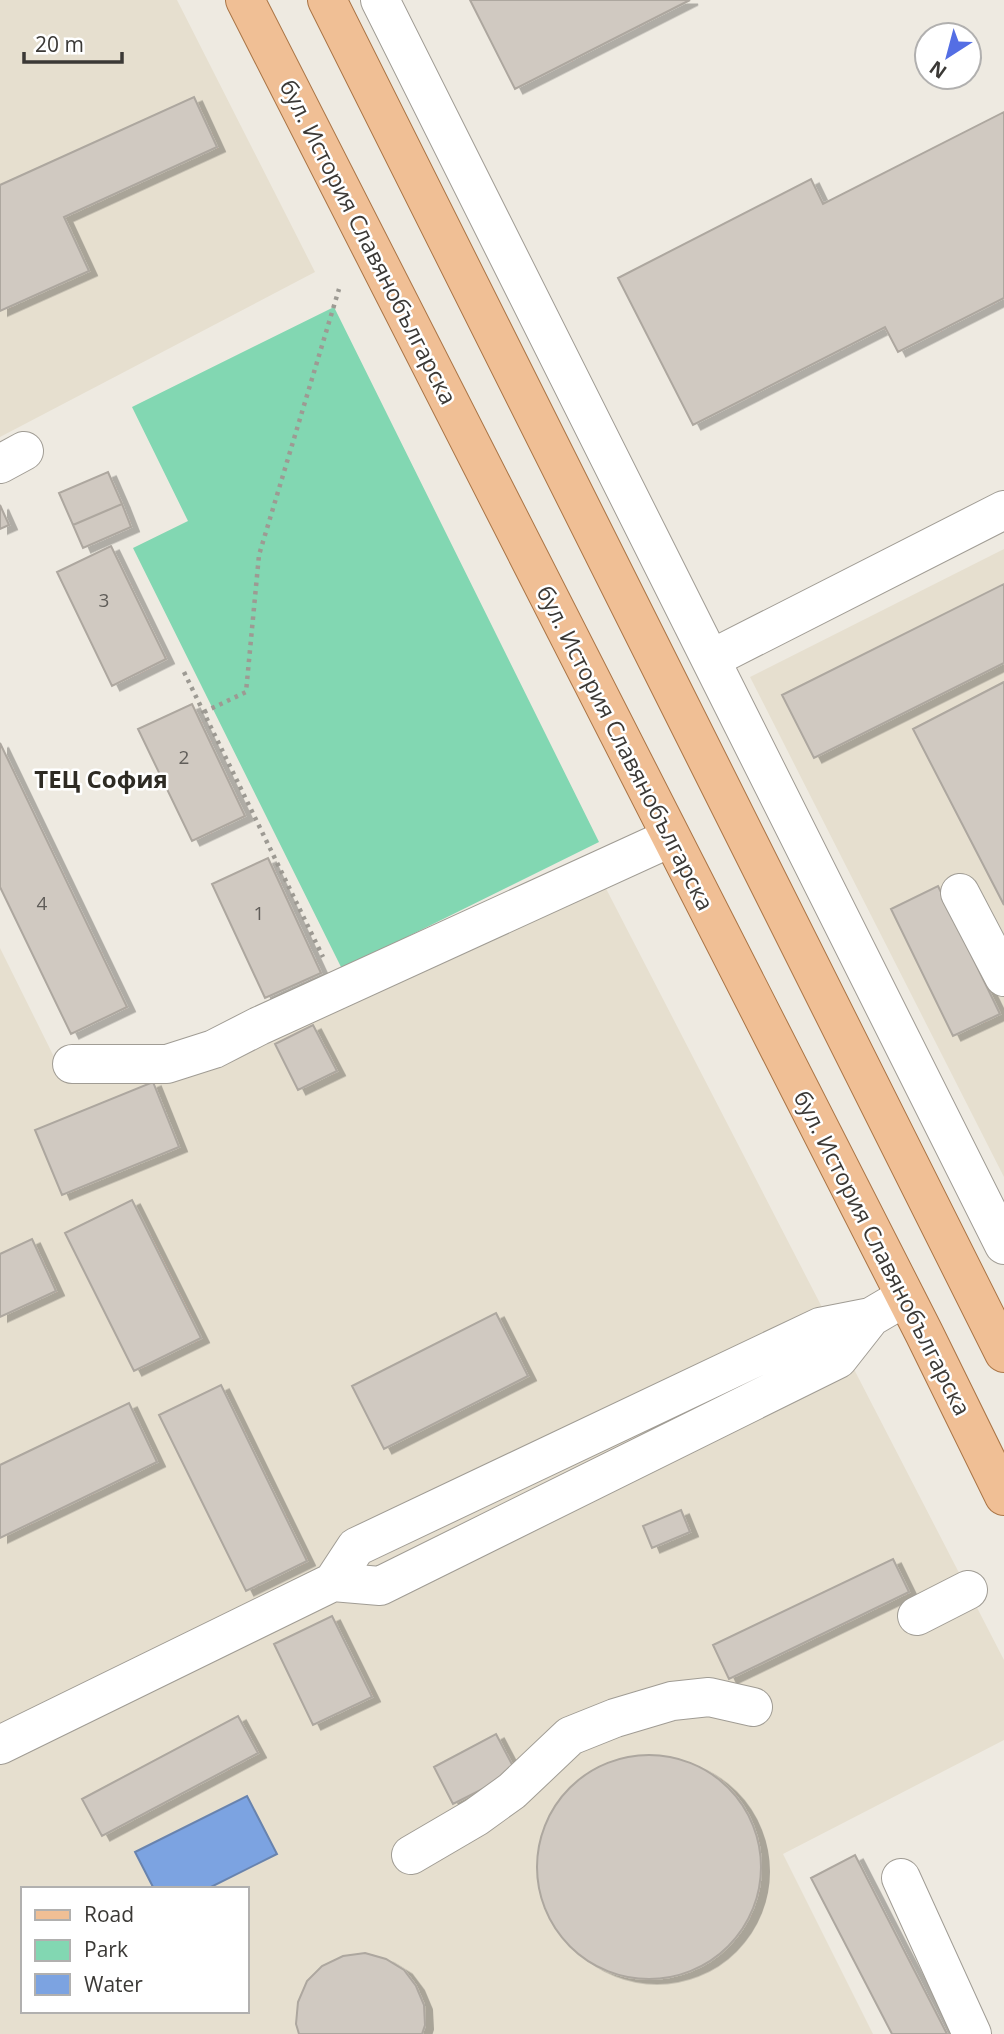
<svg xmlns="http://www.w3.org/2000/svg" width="1004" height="2034" font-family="'Open Sans',sans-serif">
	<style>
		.built { fill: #e6dfcf; fill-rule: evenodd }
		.green { fill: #82d7b2 }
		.water { fill: #7ca3e1; stroke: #6883ae; stroke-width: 2 }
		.building { fill: #d0c9c1; stroke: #ada79f; stroke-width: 2; filter: url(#shadow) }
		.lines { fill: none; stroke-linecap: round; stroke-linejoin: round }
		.minor-casing { stroke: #a09c94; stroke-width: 40 }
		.major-casing { stroke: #aa7546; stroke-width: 40 }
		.path { stroke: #9d9a93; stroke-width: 4.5; stroke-dasharray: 3.5 5; stroke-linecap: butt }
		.minor { stroke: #fff; stroke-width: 38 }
		.major { stroke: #f0bf95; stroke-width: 38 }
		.labels { text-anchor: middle; stroke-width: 5; stroke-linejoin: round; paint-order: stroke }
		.number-label { font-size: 19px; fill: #605d59 }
		.street-label { font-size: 23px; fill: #3b3936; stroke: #fff }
		.neighbourhood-label { font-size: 24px; font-weight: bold; fill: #2e2b24; stroke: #fff }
	</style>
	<defs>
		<filter id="shadow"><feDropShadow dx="8" dy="4.5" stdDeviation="0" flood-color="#0004"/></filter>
	</defs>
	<rect width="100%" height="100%" fill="#eeeae1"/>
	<path class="built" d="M0,0H177L315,272L0,437Z
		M1004,549V1177L750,677Z
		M599,875L1004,1660V1740L783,1854L873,2034H0V948L61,1071L185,1066ZM23,1889H247V2011H23Z"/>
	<path class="green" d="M334,307L599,842L342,969L133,548L188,521L132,407Z"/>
	<path class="water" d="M247,1796L277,1854L207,1889H154L135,1852Z"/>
	<path class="building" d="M470,0H690L515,89Z
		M194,97L217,147L64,217L89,271L0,311V185Z
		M1004,112V298L898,352L885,327L693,425L618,278L811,179L823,204Z
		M108,472L122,504L73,525L59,493Z
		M122,504L131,527L83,548L73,525Z
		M0,505L9,525L0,529Z
		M111,546L166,659L112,686L57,572Z
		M1004,584V663L814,758L782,695Z
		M1004,682V905L913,729Z
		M192,704L245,816L192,841L138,729Z
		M0,743L127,1007L71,1034L0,887Z
		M268,858L321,973L265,998L212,884Z
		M938,886L1000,1014L953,1036L891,909Z
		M313,1025L337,1071L298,1090L275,1044Z
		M153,1082L179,1147L62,1195L35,1130Z
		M132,1200L201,1338L134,1371L65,1233Z
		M32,1239L56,1291L0,1317V1254Z
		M496,1313L528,1376L384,1449L352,1386Z
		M221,1385L307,1561L246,1591L159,1415Z
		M129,1403L157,1462L0,1538V1465Z
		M681,1510L690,1532L652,1548L643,1526Z
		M893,1559L909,1592L729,1679L713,1645Z
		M332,1616L372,1697L313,1725L274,1644Z
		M238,1716L258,1753L102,1836L82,1799Z
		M496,1734L516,1772L453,1804L434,1767Z
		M537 1867a112 112 0 1 1 224 0a112 112 0 1 1-224 0Z
		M855,1855L947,2034H892L811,1878Z
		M365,1953L386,1959L404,1970L416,1986L424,2005L425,2025L422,2034H299L296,2024L298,2002L307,1981L322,1966L343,1956Z"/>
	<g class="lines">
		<defs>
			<path id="minor" d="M380,0L1004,1245
				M0,464L24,451
				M711,659L1004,510
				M960,893L1004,977
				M72,1064H167L214,1049L259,1026L670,838
				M871,1317L838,1359L380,1586L333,1582L356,1547L820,1327L871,1317L905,1297
				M917,1616L968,1590
				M0,1745L333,1582
				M411,1855L476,1817L512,1791L570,1736L615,1718L672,1701L709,1697L753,1707
				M901,1878L972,2034"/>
			<path id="major" d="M245,0L924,1333L1004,1496
				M327,0L1004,1353"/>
		</defs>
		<use href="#minor" class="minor-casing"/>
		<use href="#major" class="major-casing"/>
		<path class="path" d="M184,672L323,957
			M204,712L246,692L259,555L339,289"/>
		<use href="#minor" class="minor"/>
		<use href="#major" class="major"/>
	</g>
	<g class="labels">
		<g class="number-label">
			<text x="104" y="607">3</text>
			<text x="184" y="764">2</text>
			<text x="42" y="910">4</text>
			<text x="259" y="920">1</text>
		</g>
		<g class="street-label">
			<text transform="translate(368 242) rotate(63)" y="8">бул. История Славянобългарска</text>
			<text transform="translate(625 748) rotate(63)" y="8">бул. История Славянобългарска</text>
			<text transform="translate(882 1253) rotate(63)" y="8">бул. История Славянобългарска</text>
		</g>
		<g class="neighbourhood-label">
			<text x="101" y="788">ТЕЦ София</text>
		</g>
	</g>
	<rect x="21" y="1887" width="228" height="126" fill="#ffffff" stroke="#b1b0af" stroke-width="2"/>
	<rect x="35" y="1910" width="35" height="10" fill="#f0bf95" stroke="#b1b0af" stroke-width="2"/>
	<text x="84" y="1922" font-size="21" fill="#3b3936">Road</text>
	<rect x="35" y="1940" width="35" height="21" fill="#82d7b2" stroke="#b1b0af" stroke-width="2"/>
	<text x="84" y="1957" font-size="21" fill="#3b3936">Park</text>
	<rect x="35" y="1974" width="35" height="21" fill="#7ca3e1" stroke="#b1b0af" stroke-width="2"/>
	<text x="84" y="1992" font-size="21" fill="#3b3936">Water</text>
	<g transform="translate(948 56) rotate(216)"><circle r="33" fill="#ffffff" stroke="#b1b0af" stroke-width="2"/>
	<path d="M0-5L12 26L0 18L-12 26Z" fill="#546ee4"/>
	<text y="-10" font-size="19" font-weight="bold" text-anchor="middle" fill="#3b3936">N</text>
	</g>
	<path d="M24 52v10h98v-10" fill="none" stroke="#3b3936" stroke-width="3.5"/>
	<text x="35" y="52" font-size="21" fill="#3b3936" stroke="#ffffff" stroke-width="5" paint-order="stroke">20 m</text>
</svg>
